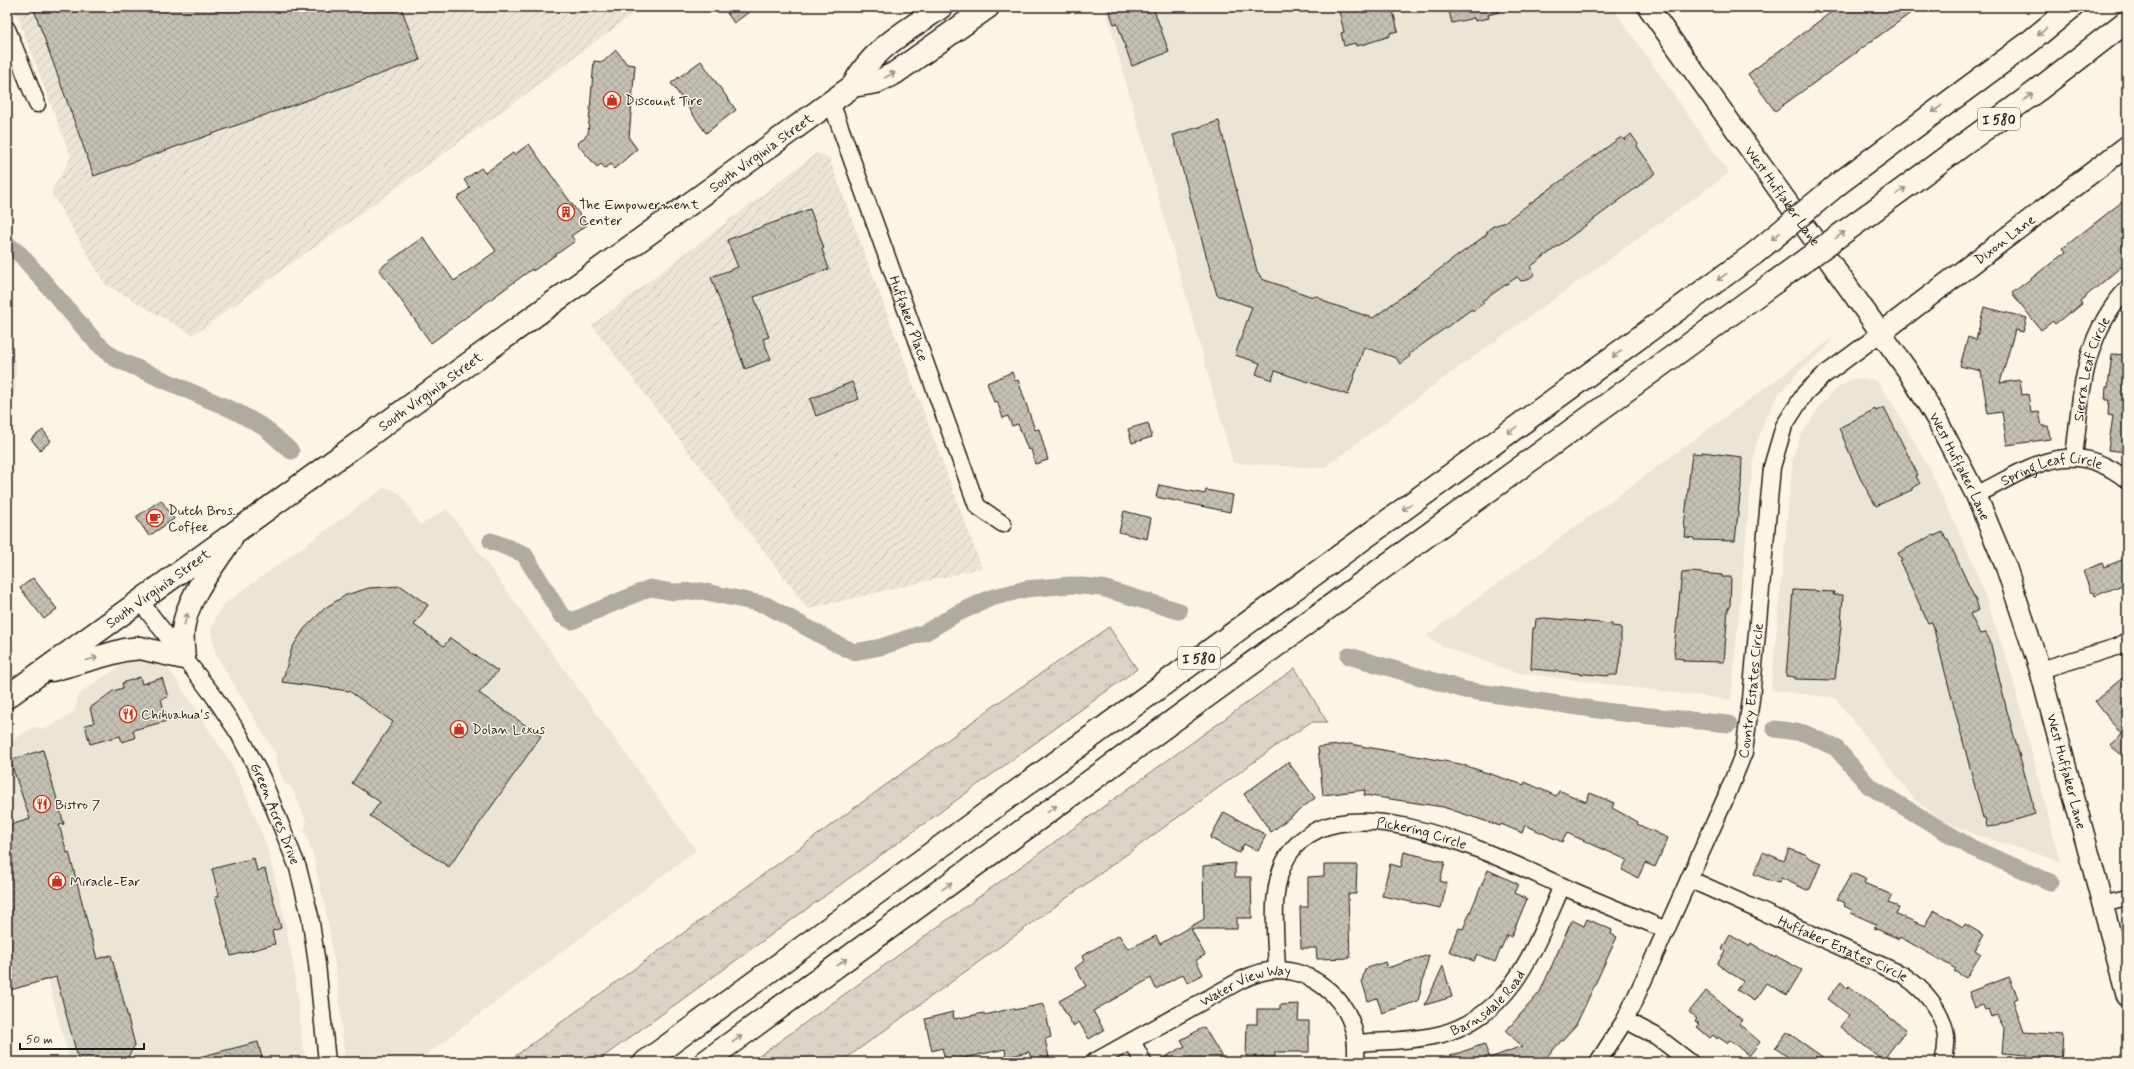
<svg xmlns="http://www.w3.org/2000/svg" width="2134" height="1069" font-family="Mynerve,sans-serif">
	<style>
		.built { fill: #ebe5d6 }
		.industrial { fill: url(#industrial-furrows) }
		.grass { fill: url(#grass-tufts); stroke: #7c7872 }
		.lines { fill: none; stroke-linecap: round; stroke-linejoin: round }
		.canal { stroke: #b0aba1; stroke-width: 17 }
		.building { fill: url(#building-cross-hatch); stroke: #1c1c1c }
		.minor-casing { stroke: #1c1c1c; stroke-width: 19 }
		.tertiary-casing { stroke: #1c1c1c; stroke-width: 23 }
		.primary-casing { stroke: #1c1c1c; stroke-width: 25 }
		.motorway-casing { stroke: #1c1c1c; stroke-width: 25 }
		.minor { stroke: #fcf5e5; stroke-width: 16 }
		.tertiary { stroke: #fcf5e5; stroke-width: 20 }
		.primary { stroke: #fcf5e5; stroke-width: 22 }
		.motorway { stroke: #fcf5e5; stroke-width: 22 }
		.motorway-bridge-casing { stroke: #1c1c1c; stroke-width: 25; stroke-linecap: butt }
		.motorway-bridge { stroke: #fcf5e5; stroke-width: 22 }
		.oneway { stroke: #97938b }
		.labels { text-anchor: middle; stroke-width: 3; stroke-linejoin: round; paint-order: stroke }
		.shield { fill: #fcf5e5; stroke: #5f5d58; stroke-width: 1 }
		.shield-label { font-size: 13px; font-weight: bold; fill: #1c1c1c }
		.poi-label { font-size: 14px; fill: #1c1c1c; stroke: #fcf5e5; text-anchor: start }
		.street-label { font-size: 14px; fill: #1c1c1c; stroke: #fcf5e5 }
	</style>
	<defs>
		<pattern id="industrial-furrows" width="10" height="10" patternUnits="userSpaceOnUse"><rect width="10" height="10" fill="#ebe5d6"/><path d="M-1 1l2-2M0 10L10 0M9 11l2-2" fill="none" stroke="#c9c4b7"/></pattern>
		<pattern id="grass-tufts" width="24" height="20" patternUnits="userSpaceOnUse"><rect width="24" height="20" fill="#dbd5c8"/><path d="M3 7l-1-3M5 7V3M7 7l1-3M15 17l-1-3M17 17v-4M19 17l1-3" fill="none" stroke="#bbb6ab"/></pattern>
		<pattern id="building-cross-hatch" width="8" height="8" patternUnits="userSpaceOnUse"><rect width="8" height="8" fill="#c4c0b3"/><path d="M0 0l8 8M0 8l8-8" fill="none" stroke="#a8a499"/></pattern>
	</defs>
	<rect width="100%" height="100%" fill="#fcf5e5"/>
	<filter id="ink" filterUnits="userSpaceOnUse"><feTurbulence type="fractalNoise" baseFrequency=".025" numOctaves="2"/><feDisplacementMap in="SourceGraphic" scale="8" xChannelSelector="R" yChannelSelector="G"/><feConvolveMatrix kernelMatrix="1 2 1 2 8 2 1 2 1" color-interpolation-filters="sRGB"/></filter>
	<g filter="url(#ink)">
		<path class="built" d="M1105,7H1612L1729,173L1440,381L1324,468L1233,463Z
			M7,335L11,341L16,366L15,393L7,404Z
			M1833,338L1828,347L1800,370L1779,394L1766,417L1756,445L1752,472L1731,700L1514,672L1442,646L1426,636Z
			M1861,378L1871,379L1877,382L1892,402L1930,470L1975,567L2010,669L2060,861L1979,836L1943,820L1916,801L1835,698L1771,690L1793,457L1800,437L1822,403L1839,387L1852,379Z
			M384,488L392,489L400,494L420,525L447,509L696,850L417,1062H345L337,978L325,906L313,856L304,829L307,823L291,786L285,784L277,764V756L216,655L211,630L216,616L224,604Z
			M139,660L154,662L169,670L174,676L232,765L257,820L268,851L280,898L294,969L305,1062H70L7,825V744L33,727L46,729L75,711L78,696L84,690L125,663Z"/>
		<path class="industrial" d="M14,7H642L515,102L193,335L105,284L51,192L71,157Z
			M817,153L829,158L982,568L808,609L592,325Z"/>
		<path class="grass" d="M1109,627L1137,669L596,1062H507L1002,700Z
			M1295,668L1327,722H1311L1280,743L841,1062H751Z"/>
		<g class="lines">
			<path class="canal" d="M7,244L20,254L95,341L114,358L237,412L265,428L291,451
				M491,541L524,554L561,615L572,621L650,588L673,592L702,591L766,605L835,643L854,652L881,647L926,632L956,614L991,598L1026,589L1071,585L1102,588L1179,611
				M1349,656L1465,690L1612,712L1729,724
				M1775,729L1804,733L1836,748L1869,786L1972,848L2050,882"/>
		</g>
		<path class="building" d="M33,7H401L420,60L94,176Z
			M723,7H756L734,23Z
			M1108,7H1153L1169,52L1132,66L1117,23L1114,24Z
			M1338,7H1392L1398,31L1390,33V36L1365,44L1356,46L1355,43L1344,46L1341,33L1344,32Z
			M1448,7H1498L1499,12L1488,15L1489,18L1475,21L1474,18L1452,23Z
			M1838,7H1919L1775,111L1748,74Z
			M616,50L627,64L635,65L629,138L637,149L614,169L611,164L605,168L601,164L597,167L577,144L588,134L594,61L603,62Z
			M701,61L736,110L706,133L671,83Z
			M1219,121L1257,271L1262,279L1313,297L1317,296L1328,303L1373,318L1486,235L1488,230L1493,226L1503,223L1621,137L1624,140L1631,134L1638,144L1637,146L1656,173L1530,267L1535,274L1527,280L1521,281L1517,277L1482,301L1484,303L1473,311L1472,309L1409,354L1410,356L1400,364L1396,358L1364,347L1348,395L1275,371L1272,380L1256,374L1260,363L1235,355L1252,307L1217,295L1173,135Z
			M529,144L587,225L571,236L575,241L533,271L532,269L431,343L379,269L423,237L454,281L496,251L457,198L470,188L464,180L481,168L485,173L513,153L514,155Z
			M2127,198V262L2080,301L2082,304L2071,313L2070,312L2055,324L2053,321L2041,330L2012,293L2066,252L2063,248Z
			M810,209L824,248L822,249L829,269L754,297L769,337L763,339L771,359L745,369L711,277L738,267L727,240Z
			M1984,307L2027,318L2023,332L2015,330L2000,383L2020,380L2022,395L2028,394L2031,413L2039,412L2042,426H2048L2050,439L2007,445L2002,412L1988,414L1981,371L1960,366L1968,337L1976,340Z
			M2112,354L2127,355V452L2108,450L2113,416L2108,415L2109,400H2105L2106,387H2108Z
			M1012,372L1015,381L1018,380L1035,430L1039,429L1048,460L1035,464L1031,449L1028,450L1018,424L1012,426L1008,416L1003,418L997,401L994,402L987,383Z
			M852,382L859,399L816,416L810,399Z
			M1884,407L1918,475L1916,476L1920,484L1912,488V490L1876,506L1860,478L1839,428L1875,409L1876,411Z
			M1148,423L1152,437L1132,443L1128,429Z
			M43,430L51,441L40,450L31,439Z
			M1702,452L1742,457L1741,487L1735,541L1694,540V538L1685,537L1686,528H1684L1691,461L1693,453L1702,454Z
			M1159,485L1205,494L1206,490L1233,495L1230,512L1156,497Z
			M161,500L174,519L149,536L136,517Z
			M1124,511L1151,518L1147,539L1119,532Z
			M1943,532L1946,540H1948L1976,601L1979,610L1970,614L1980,634L1986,633L1990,641L2006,707L2033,804L2032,805L2035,814L1996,826L1987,827L1985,818H1983L1932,622L1928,623L1900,562L1902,561L1898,553L1933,535L1934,536Z
			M2127,558V583L2095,596L2094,592L2091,593L2083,571L2102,563L2104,567Z
			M1691,572L1722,575V577H1731L1730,608H1728L1724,662L1683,661L1684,659L1675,658L1674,649L1682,573Z
			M33,578L57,609L44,619L20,588Z
			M401,586L428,605L414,625L444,646L450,638L498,671L479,693L541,736L449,867L370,816L380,802L352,783L393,722L349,691L282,682L292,648L304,629L325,608L346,595L369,588Z
			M1793,590L1834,592L1833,595H1843L1841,626L1835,680L1795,679V677L1786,676Z
			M1545,618L1612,624V626L1621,627V651L1617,675H1608V676L1531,669L1533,628H1535L1536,619Z
			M2127,674V760L2111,746L2121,734L2095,701Z
			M140,677L142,684L162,678L168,697L161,699L167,721L133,730L135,738L122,742L120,736L90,744L85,725L94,723L90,708L113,691L123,688L122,683Z
			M1350,744L1460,764L1524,785L1525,782L1556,796L1559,791L1563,792L1586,802L1590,793L1614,803L1612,808L1638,822L1637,824L1668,838L1655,867L1645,863L1638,878L1622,870L1627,860L1567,833L1562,842L1525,825L1522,833L1501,824L1500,826L1443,807L1364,795L1365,790L1323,795L1318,747Z
			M43,750L64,824L59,825L67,853L69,852L97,959L111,955L121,991L135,1045L125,1062H79L56,977L7,991V826L30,819L10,760Z
			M1288,762L1315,798L1271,832L1244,794Z
			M1224,812L1266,835L1258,851L1244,844L1239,853L1210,838Z
			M1789,849L1805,854L1809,858L1821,863L1810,889L1807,890L1781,878L1779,883L1771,881L1754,874L1763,852L1784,861Z
			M1404,852L1445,862L1440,881L1447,883L1441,908L1382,896L1390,864L1401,867Z
			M254,858L257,871L265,869L281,928L272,931L275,944L231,956L215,897L219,896L212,869Z
			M1235,863V877H1251L1252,918H1237V929H1191L1205,955L1196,960L1203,974L1188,983L1183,974L1156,989L1151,978L1093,1011L1104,1030L1089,1039L1079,1022L1073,1026L1059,1001L1086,986L1075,968L1084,961L1082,956L1119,935L1128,949L1156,936L1160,944L1204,919L1203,866Z
			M1324,865H1357L1356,894H1348L1350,958L1317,959L1316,948H1301L1300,907H1308V877L1324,876Z
			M1488,870L1518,884L1514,893L1527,899L1511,937L1507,935L1495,962L1477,954L1474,961L1449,951L1459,928L1463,929Z
			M1852,873L1866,879L1864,883L1892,895L1888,903L1899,907L1896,914L1925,926L1934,910L1963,927L1965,924L1984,935L1975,950L1981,954L1966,978L1954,971L1956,969L1900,937L1899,939L1874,928L1876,924L1851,913L1852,910L1844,906L1845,903L1837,899Z
			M1587,919L1612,930L1611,934L1617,937L1576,1025L1542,1062H1440L1439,1060L1484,1044L1490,1058L1522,1046L1506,1031L1540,992L1572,920L1584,926Z
			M1730,935L1749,946L1751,943L1775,958L1776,956L1802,970L1787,995L1766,983L1754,1001L1737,990L1743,981L1717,964L1725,952L1722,949Z
			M1429,955L1418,1001L1382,1013L1377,998L1368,1001L1362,981L1365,969L1385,962L1387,968Z
			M1443,966L1452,997L1425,1005Z
			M2009,977L2018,998L2013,1000L2024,1032L2063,1035L2061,1062H2027L2028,1055L2002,1053L2004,1028L1997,1015L1991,1017L1988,1009L1985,1010L1983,1005L1975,1008L1969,992Z
			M1841,982L1847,988L1849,986L1906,1030L1883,1060L1840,1027L1849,1015L1828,999Z
			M1706,991L1742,1020L1739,1024L1760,1042L1749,1056L1730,1040L1727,1043L1718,1037L1717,1039L1713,1035L1710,1038L1697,1027L1700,1024L1695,1021L1697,1019L1689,1012Z
			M1044,1004L1051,1037L1045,1039L1049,1057L1032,1061L1029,1052L1006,1057L1005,1049L946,1062L942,1048L932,1051L925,1019L953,1012L954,1019L984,1013L985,1015L1014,1008V1010Z
			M1299,1004L1298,1021H1309V1052H1275V1057L1246,1056L1247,1024H1257V1009H1280V1005Z
			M1204,1027L1225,1062H1156L1185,1046L1181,1040Z
			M1787,1032L1830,1062H1795L1775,1048Z
			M258,1042L263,1062H200L199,1057Z"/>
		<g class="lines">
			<defs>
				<g id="minor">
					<path d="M7,29L37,104"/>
					<path id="s1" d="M831,102L977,506L1003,524"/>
					<path id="s2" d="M2074,457C2082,393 2081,339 2127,289"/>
					<path id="s3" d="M1976,495C2030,468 2070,435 2127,480"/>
					<path id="s4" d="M139,600L213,695L239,734L262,778L298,868L310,916L317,964L327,1062"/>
					<path d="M2040,670L2117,647L2127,641"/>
					<path id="s5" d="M1689,879L1903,975C1931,994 1955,1025 1943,1062"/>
					<path d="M2102,904L2127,898"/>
					<path id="s6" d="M1277,970C1276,934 1268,886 1289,854C1341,777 1498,857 1560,885C1595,901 1631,915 1666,930"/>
					<path d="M1625,1020L1656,1036L1690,1062"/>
					<path d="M1132,1041L1143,1062"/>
					<path id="s7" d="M1356,1043C1384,1041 1415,1041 1442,1034C1514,1013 1534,948 1562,886"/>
					<path id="s8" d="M1094,1062L1241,980C1252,975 1265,970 1277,970C1311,970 1344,996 1353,1028C1357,1039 1356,1051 1356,1062"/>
					<path id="s9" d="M1598,1062L1625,1020L1640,988L1726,797L1744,752L1751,699L1772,467L1784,426L1805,393L1823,376L1881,333"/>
				</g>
				<g id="tertiary">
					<path id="s10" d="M1648,7L1908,371L1936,418L1976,495L2006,567L2040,670L2127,996"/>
					<path id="s11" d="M1881,333L2127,146"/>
				</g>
				<g id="primary">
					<path d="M853,86C871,49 909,30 941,7"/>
					<path d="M52,670L124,650L140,648L184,658C183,649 182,639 183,630C187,596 214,566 231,539"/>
					<path id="s12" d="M7,697L853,86L877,82L895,73L988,7"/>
				</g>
				<path id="motorway" d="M1838,184L2027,44L2072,7
					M1869,214L2038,90L2127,21
					M645,1062L1754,254
					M705,1062L1775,282"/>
			</defs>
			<use href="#minor" class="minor-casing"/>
			<use href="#tertiary" class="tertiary-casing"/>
			<use href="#primary" class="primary-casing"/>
			<use href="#motorway" class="motorway-casing"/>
			<use href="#minor" class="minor"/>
			<use href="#tertiary" class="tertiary"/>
			<use href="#primary" class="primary"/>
			<use href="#motorway" class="motorway"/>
			<defs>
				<path id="motorway-bridge" d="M1754,254L1838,184
					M1775,282L1869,214"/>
			</defs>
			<use href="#motorway-bridge" class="motorway-bridge-casing"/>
			<use href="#motorway-bridge" class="motorway-bridge"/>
		</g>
		<defs><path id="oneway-shaft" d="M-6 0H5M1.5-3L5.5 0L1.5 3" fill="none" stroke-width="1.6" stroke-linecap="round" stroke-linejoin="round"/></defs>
		<g class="oneway">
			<use href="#oneway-shaft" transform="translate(2042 32) rotate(141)"/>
			<use href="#oneway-shaft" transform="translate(890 75) rotate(-28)"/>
			<use href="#oneway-shaft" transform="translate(2028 97) rotate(-36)"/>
			<use href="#oneway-shaft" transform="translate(1937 109) rotate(144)"/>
			<use href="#oneway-shaft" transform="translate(1901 191) rotate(-36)"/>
			<use href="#oneway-shaft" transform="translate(1840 235) rotate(-36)"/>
			<use href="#oneway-shaft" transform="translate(1776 236) rotate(140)"/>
			<use href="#oneway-shaft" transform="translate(1722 277) rotate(144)"/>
			<use href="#oneway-shaft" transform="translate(1617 354) rotate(144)"/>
			<use href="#oneway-shaft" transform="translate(1512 430) rotate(144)"/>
			<use href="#oneway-shaft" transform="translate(1407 507) rotate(144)"/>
			<use href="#oneway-shaft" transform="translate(186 619) rotate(-73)"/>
			<use href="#oneway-shaft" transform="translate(92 659) rotate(-15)"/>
			<use href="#oneway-shaft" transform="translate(1052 809) rotate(-36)"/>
			<use href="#oneway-shaft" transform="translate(947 886) rotate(-36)"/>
			<use href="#oneway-shaft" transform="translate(842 962) rotate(-36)"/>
			<use href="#oneway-shaft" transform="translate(737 1039) rotate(-36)"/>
		</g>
	</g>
	<defs>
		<symbol id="shop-ring" viewBox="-11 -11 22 22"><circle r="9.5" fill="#fcf5e5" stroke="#c8321e" stroke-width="1.5"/><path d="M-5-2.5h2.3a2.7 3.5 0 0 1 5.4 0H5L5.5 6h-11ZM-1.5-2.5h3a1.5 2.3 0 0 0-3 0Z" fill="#c8321e"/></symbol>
		<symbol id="building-ring" viewBox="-11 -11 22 22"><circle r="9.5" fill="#fcf5e5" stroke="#c8321e" stroke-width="1.5"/><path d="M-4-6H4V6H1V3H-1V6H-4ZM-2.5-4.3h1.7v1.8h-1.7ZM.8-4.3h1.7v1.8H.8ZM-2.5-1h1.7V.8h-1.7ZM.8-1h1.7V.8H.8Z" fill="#c8321e"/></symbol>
		<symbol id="cafe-ring" viewBox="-11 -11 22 22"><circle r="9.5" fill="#fcf5e5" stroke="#c8321e" stroke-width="1.5"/><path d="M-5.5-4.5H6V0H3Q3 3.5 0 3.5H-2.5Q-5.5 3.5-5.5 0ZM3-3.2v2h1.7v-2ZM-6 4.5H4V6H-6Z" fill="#c8321e"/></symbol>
		<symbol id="restaurant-ring" viewBox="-11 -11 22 22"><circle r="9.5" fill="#fcf5e5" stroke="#c8321e" stroke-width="1.5"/><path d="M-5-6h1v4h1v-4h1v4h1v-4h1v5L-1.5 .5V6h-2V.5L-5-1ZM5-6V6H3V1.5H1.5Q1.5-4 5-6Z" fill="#c8321e"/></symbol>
	</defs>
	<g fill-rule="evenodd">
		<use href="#shop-ring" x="602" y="90" width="20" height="20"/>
		<use href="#building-ring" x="556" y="202" width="20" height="20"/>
		<use href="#cafe-ring" x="145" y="508" width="20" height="20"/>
		<use href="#restaurant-ring" x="118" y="704" width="20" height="20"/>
		<use href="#shop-ring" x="449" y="719" width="20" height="20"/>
		<use href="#restaurant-ring" x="32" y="794" width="20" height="20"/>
		<use href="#shop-ring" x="47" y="871" width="20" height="20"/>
	</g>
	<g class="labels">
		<g class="shield">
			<rect x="1978" y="108" width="42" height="22" rx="3"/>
			<rect x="1178" y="647" width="42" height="22" rx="3"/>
		</g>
		<g class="shield-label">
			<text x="1999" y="124">I 580</text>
			<text x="1199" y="663">I 580</text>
		</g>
		<g class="poi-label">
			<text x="625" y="105">Discount Tire</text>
			<text x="579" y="209">The Empowerment<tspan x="579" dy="16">Center</tspan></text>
			<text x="168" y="515">Dutch Bros.<tspan x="168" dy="16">Coffee</tspan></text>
			<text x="141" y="719">Chihuahua's</text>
			<text x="472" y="734">Dolan Lexus</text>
			<text x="55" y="809">Bistro 7</text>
			<text x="70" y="886">Miracle-Ear</text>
		</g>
		<g class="street-label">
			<text dy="5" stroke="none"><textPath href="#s12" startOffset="930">South Virginia Street</textPath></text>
			<text dy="5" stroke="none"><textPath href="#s10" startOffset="232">West Huffaker Lane</textPath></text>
			<text dy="5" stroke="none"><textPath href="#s11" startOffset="155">Dixon Lane</textPath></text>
			<text dy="5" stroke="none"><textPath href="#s1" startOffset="230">Huffaker Place</textPath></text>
			<text dy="5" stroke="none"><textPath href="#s2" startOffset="90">Sierra Leaf Circle</textPath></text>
			<text dy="5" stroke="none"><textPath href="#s12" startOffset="522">South Virginia Street</textPath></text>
			<text dy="5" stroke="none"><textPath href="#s10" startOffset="556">West Huffaker Lane</textPath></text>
			<text dy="5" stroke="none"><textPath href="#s3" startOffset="82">Spring Leaf Circle</textPath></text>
			<text dy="5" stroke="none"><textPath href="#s12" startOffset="186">South Virginia Street</textPath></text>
			<text dy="5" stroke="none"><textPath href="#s9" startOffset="405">Country Estates Circle</textPath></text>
			<text dy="5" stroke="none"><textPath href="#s10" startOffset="880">West Huffaker Lane</textPath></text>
			<text dy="5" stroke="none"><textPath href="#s4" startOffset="255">Green Acres Drive</textPath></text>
			<text dy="5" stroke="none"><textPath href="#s6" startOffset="263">Pickering Circle</textPath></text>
			<text dy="5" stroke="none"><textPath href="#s5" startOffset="169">Huffaker Estates Circle</textPath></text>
			<text dy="5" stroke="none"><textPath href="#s8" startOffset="171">Water View Way</textPath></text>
			<text dy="5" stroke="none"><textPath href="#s7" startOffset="143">Barnsdale Road</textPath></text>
		</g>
	</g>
	<rect width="2134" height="1069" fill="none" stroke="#fcf5e5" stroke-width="24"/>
	<rect x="12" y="12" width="2110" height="1045" fill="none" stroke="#1c1c1c" stroke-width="1.5" filter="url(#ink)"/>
	<path d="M20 1043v6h124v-6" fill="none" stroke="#1c1c1c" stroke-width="2"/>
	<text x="26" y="1043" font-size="12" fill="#1c1c1c" stroke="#fcf5e5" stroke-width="3" paint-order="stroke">50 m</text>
</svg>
